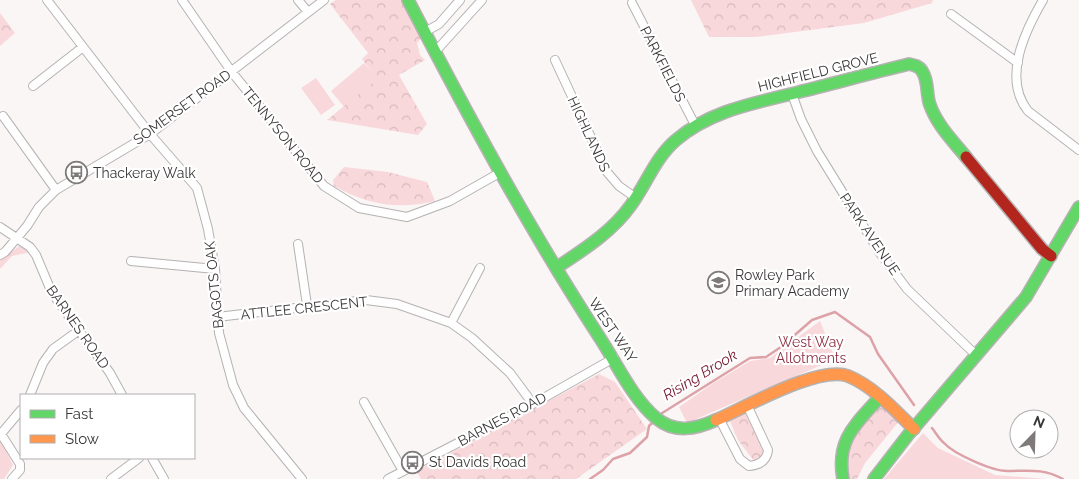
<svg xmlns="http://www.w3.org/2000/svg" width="1079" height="479" font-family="Raleway,sans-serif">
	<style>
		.green { fill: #f9d8db }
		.forest { fill: url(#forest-crowns) }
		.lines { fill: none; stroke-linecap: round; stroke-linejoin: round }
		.stream { stroke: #dca2a8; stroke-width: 2.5 }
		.street-casing { stroke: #b5b2b2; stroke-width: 10 }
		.fast-casing { stroke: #b5b2b2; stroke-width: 14 }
		.slow-casing { stroke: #b5b2b2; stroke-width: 14 }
		.jam-casing { stroke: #b5b2b2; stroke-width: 14 }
		.street { stroke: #fefefe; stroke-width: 8 }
		.fast { stroke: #63d668; stroke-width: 11 }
		.slow { stroke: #ff974d; stroke-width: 11 }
		.jam { stroke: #b3261e; stroke-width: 11 }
		.labels { text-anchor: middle; stroke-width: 4.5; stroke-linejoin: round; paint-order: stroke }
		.street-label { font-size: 14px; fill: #3a3737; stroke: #fff }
		.poi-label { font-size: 14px; fill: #3a3737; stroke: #fff; text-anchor: start }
		.park-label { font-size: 14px; fill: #8f2f41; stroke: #fff }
		.water-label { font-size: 15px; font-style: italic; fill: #76162d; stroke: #fff }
	</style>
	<defs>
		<pattern id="forest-crowns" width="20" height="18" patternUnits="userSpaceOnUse" patternTransform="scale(1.25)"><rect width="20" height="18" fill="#f9d8db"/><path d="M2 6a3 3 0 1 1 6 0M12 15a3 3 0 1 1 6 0" fill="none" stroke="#d6babd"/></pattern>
	</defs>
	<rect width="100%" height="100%" fill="#fbf6f6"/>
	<path class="green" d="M364,63L378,79L344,107L331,91Z
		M316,78L335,105L321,115L301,88Z
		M820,321L837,363L824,364L687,423L679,407L712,384L750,361L770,358Z
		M923,433L938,448L995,475L1047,479H884Z
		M0,439L13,465L4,479H0Z"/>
	<path class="forest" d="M336,0H404L423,36L417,43L420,55L425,60L399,75L427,124L418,135L327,120L377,79L362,59L368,53L330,4Z
		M691,0H933L932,3L864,23L756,37H709Z
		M0,13L15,33L0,46Z
		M344,167L388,172L427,182L435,201C398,210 368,205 334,186L333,180Z
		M22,244L31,252L12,256L0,269V260Z
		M599,374L615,382L647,429L576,479H421L416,471Z
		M881,404L900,420L865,463L857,479H850C849,474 846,469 844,464C840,444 869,417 881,404Z
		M746,413L765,454L758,460H753L738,440L729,419Z"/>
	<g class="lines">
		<path class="stream" d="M659,415L750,358L766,357L781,347L812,320L835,312L870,337L878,354L914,405
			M932,428C936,433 939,439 944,443C954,454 992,471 1007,471C1028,471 1043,468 1063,479
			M590,479L603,470L613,459L630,453L647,437L649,426L654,421"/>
		<defs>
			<path id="street" d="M47,0L150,134L197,188L208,229L215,269L219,333L233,385L244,408L302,479
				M182,0L231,71L324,186L359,208L407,217L450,201L501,172
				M298,0L308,12
				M1043,0C1025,31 1002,78 1028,111L1079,150
				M632,3L695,125
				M951,14L1018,63
				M425,32L439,24L460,0
				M435,52L482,0
				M555,60L607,172L619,186L636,198
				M33,86L83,47
				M792,94L801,119L817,151L880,253L907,289L976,355
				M3,116L56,190
				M0,227L30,247L36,255L52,293L110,373L122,395
				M298,244L307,305
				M0,255L5,252L27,226L39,207L56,190L150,134L324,0
				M131,261L215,269
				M217,317L366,300L397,304L451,323L472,338L510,373L533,404
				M451,323L480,268
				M30,395L43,363L53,349L78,331
				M364,402L403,471
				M720,420L740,459L749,466C759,465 767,461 768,450L748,407
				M1,434L20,464V470L12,479
				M0,435L21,410
				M152,458L164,479
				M111,479L139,458
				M388,479L533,404L614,358"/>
			<path id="fast" d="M408,0C467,114 528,227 598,335C616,362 632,398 656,418C675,434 696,429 716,420
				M556,268C583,250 612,232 631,205C647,183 655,158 676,140C711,110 756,103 799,92C835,83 872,73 909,64C914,65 919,66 922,71C929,81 926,95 930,105C937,125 953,141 966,157
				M843,479C836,440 855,425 879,398
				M874,479L908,435L1026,297L1079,207"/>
			<path id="slow" d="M716,420C746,407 819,365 848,376C873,386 896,411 914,429"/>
			<path id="jam" d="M966,157L1042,249L1051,256"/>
		</defs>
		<use href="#street" class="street-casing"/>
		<use href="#fast" class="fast-casing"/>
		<use href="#slow" class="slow-casing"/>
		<use href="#jam" class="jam-casing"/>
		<use href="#street" class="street"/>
		<use href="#fast" class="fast"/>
		<use href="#slow" class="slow"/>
		<use href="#jam" class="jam"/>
	</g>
	<defs>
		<symbol id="bus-ring" viewBox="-11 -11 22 22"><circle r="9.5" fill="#fff" stroke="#7e7a7a" stroke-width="1.5"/><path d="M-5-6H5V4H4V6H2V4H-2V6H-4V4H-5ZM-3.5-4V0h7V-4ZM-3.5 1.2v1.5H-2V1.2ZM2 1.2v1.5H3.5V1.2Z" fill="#7e7a7a"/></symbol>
		<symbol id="school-ring" viewBox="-11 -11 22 22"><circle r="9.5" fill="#fff" stroke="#7e7a7a" stroke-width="1.5"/><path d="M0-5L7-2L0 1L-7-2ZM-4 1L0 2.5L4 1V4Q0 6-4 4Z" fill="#7e7a7a"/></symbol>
	</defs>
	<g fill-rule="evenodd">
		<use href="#bus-ring" x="64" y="160" width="25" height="25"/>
		<use href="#school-ring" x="706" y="270" width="25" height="25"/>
		<use href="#bus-ring" x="400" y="450" width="25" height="25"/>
	</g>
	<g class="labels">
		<g class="street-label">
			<text transform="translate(663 64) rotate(63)" y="5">PARKFIELDS</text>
			<text transform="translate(818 72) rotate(-14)" y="5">HIGHFIELD GROVE</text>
			<text transform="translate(182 107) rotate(-36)" y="5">SOMERSET ROAD</text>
			<text transform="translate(589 134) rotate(65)" y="5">HIGHLANDS</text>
			<text transform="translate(283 135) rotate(51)" y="5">TENNYSON ROAD</text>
			<text transform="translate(870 234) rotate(56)" y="5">PARK AVENUE</text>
			<text transform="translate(214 285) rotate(-96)" y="5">BAGOTS OAK</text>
			<text transform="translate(304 308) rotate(-6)" y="5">ATTLEE CRESCENT</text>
			<text transform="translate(78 327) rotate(55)" y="5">BARNES ROAD</text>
			<text transform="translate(613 330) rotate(56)" y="5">WEST WAY</text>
			<text transform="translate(502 419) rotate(-28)" y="5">BARNES ROAD</text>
		</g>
		<g class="poi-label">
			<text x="93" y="178">Thackeray Walk</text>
			<text x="735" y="280">Rowley Park<tspan x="735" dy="16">Primary Academy</tspan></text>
			<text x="429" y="467">St Davids Road</text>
		</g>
		<g class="park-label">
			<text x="811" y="347">West Way<tspan x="811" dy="16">Allotments</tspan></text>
		</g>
		<g class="water-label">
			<text transform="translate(700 375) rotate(-31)" y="5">Rising Brook</text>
		</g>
	</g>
	<rect x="20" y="394" width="175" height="65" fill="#ffffff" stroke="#b0afaf"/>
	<rect x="30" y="410" width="25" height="8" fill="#63d668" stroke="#b0afaf"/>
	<text x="65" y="419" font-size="15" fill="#3a3737">Fast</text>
	<rect x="30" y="435" width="25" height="8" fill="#ff974d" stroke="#b0afaf"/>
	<text x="65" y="444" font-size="15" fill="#3a3737">Slow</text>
	<g transform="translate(1034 434) rotate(23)"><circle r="24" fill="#ffffff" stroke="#b0afaf"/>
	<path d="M0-4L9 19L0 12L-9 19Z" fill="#7e7a7a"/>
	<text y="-8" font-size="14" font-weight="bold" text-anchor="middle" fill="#3a3737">N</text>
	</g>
</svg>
